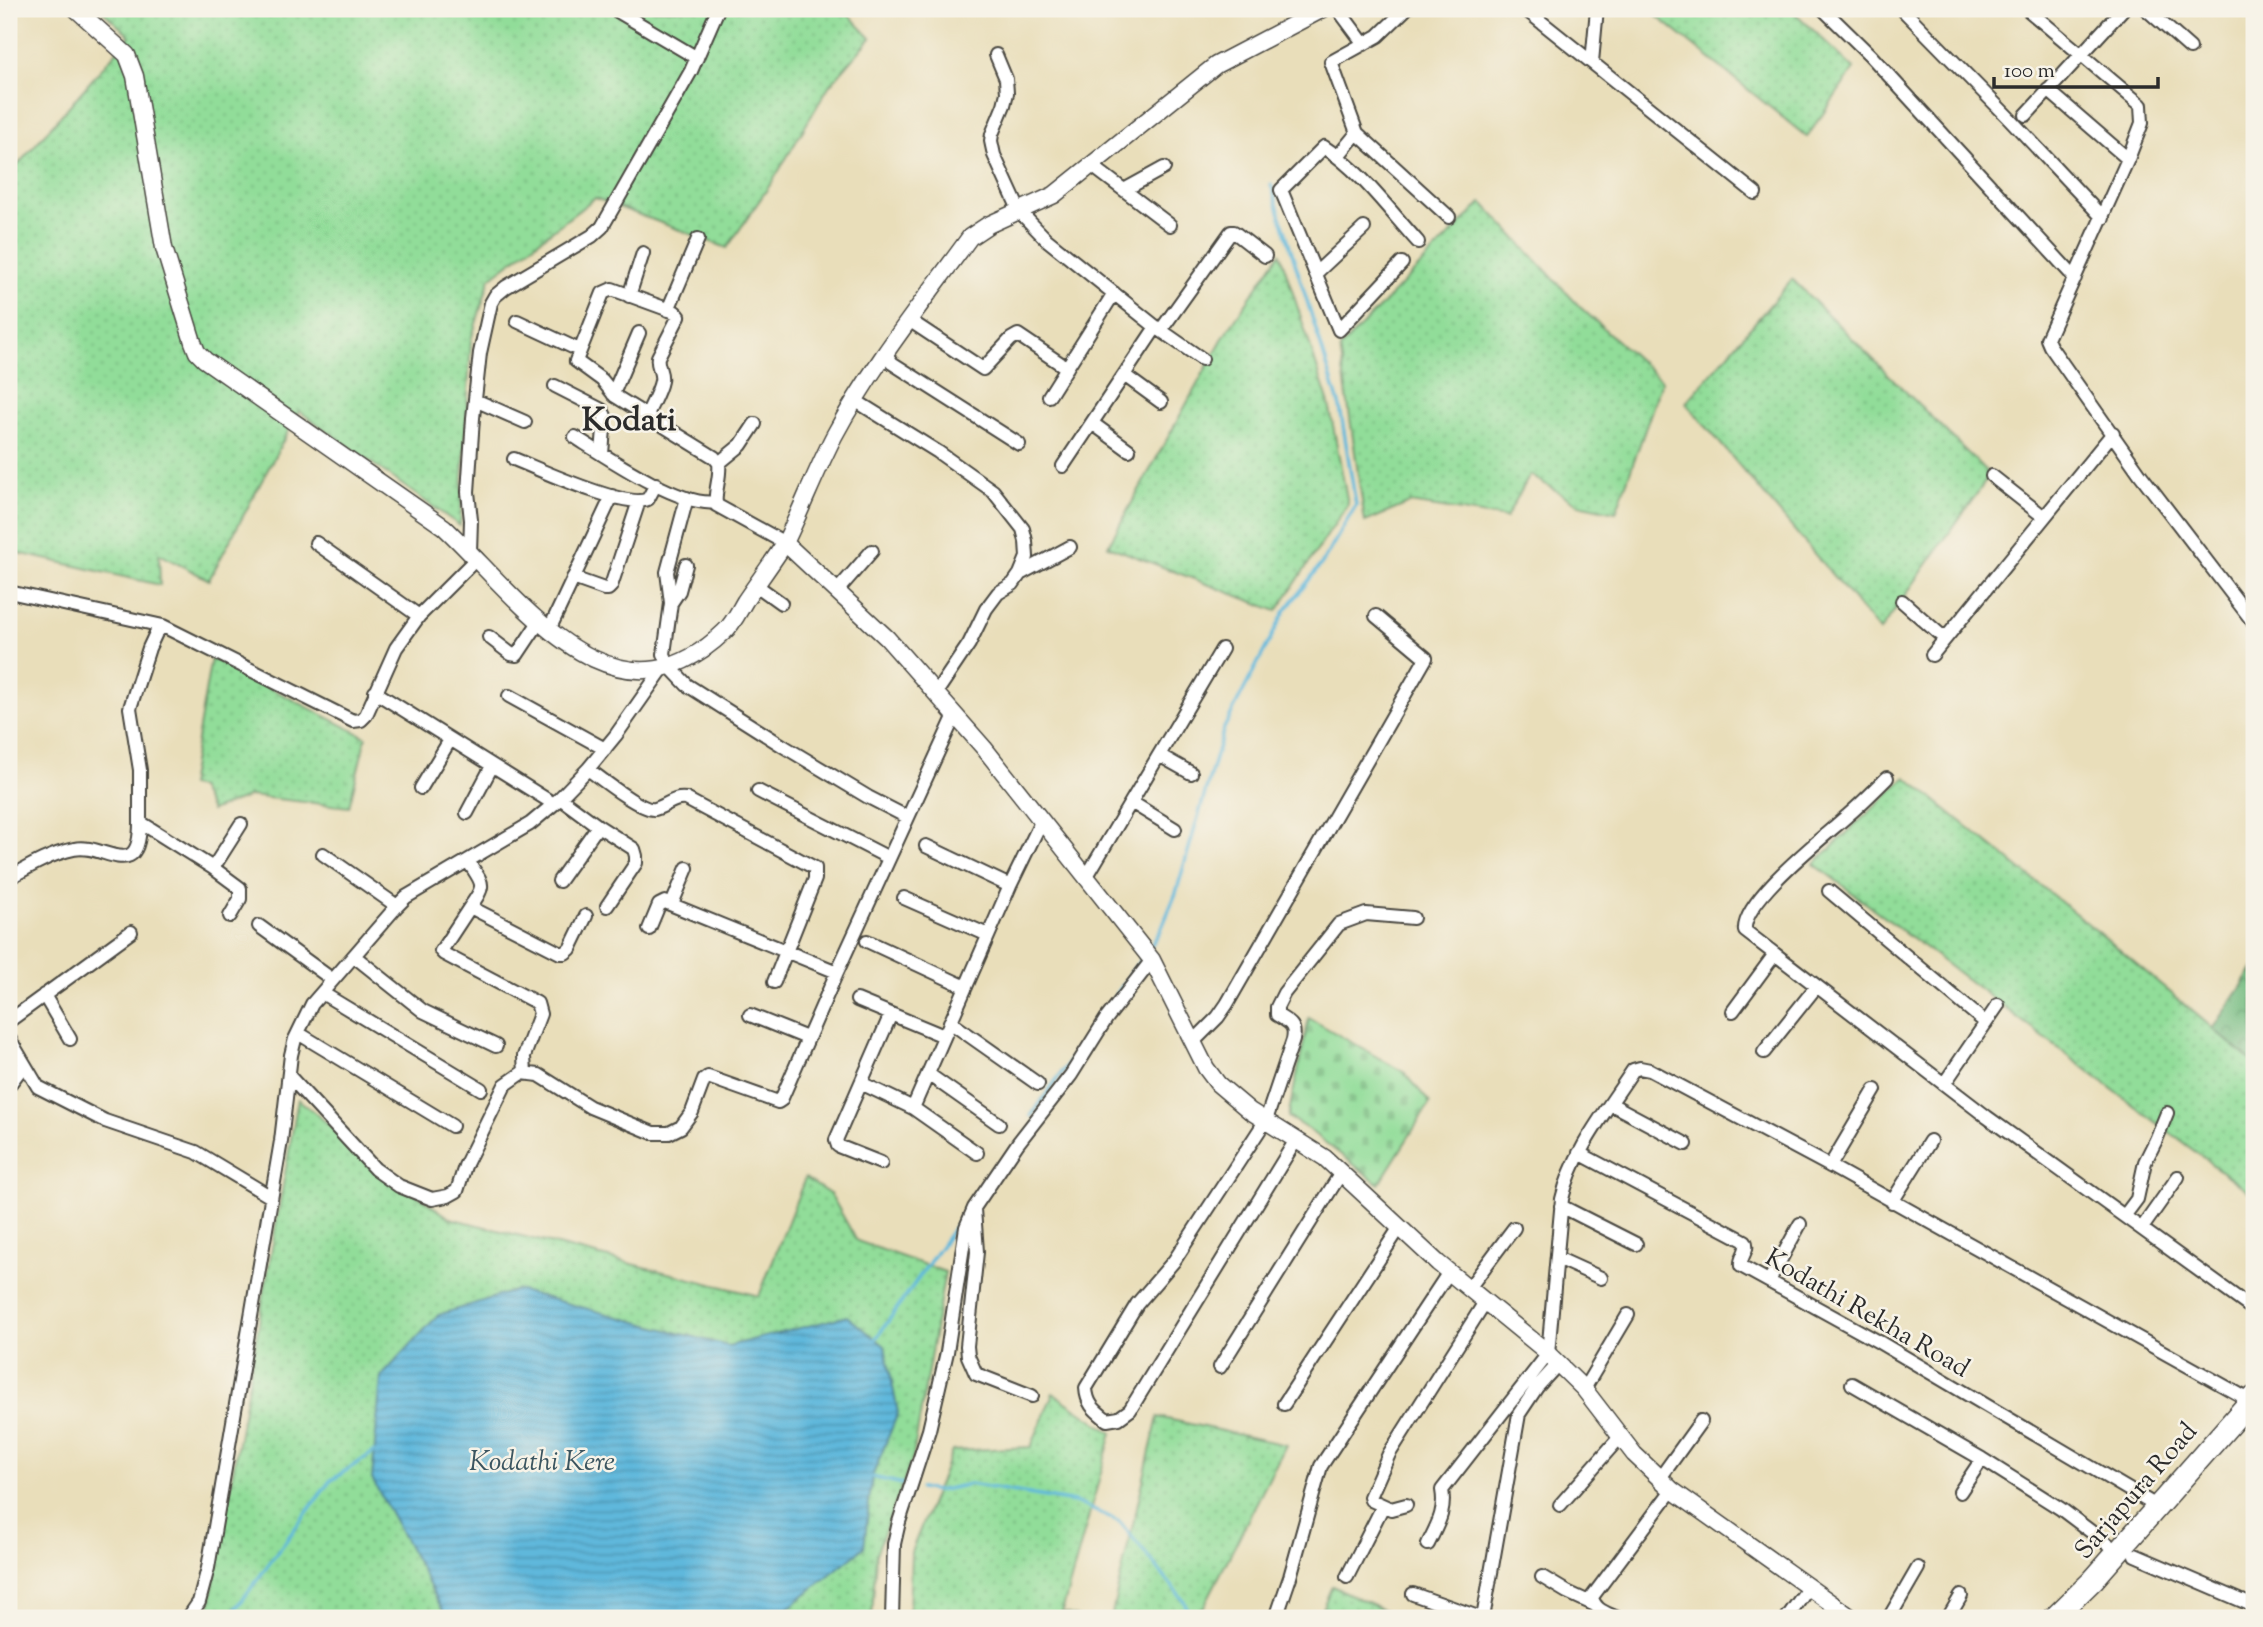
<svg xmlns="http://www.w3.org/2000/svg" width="2263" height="1627" font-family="'Sorts Mill Goudy',serif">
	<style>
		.grass { fill: url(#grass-dots); stroke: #5e8462; stroke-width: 2 }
		.forest { fill: url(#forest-crowns); stroke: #507456; stroke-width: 2 }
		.cemetery { fill: url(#cemetery-stones); stroke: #5e8462; stroke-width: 2 }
		.water { fill: url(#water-rules); stroke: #457284; stroke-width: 2 }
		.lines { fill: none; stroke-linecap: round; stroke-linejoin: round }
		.stream { stroke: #5fb8dc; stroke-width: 3.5 }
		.minor-casing { stroke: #484640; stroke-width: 16 }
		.tertiary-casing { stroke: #484640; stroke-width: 19 }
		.primary-casing { stroke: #484640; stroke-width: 24 }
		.minor { stroke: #fff; stroke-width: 12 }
		.tertiary { stroke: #fff; stroke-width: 16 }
		.primary { stroke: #fff; stroke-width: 21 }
		.labels { text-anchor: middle; stroke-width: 5; stroke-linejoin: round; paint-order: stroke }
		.street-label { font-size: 26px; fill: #2b2b2b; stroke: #f7f3e8 }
		.water-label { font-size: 28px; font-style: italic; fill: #3b5560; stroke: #f7f3e8 }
		.district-label { font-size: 33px; font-weight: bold; fill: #2b2b2b; stroke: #f7f3e8 }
	</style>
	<defs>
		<pattern id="grass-dots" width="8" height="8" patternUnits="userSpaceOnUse" patternTransform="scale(1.75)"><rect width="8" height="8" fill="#91dd99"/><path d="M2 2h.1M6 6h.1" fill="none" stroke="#7dbe84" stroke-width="1.8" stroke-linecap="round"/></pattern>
		<pattern id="forest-crowns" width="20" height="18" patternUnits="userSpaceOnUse" patternTransform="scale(1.75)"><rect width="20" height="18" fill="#74bc81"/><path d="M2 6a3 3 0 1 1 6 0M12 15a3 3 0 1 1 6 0" fill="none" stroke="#5f996a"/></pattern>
		<pattern id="cemetery-stones" width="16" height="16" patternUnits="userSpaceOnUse" patternTransform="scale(1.75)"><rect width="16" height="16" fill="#91dd99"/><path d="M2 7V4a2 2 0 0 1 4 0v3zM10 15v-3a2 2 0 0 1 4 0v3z" fill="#7dbe84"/></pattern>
		<pattern id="water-rules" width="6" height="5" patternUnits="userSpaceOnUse" patternTransform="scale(1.75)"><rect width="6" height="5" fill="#5fb8dc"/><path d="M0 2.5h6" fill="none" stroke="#4f96b3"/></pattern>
	</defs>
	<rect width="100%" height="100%" fill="#f7f3e8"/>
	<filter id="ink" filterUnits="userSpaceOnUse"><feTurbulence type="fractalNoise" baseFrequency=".0143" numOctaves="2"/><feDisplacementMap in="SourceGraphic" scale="14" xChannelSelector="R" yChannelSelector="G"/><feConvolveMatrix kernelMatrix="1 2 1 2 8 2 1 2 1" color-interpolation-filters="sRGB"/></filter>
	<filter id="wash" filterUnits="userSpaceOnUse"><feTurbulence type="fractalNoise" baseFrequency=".00686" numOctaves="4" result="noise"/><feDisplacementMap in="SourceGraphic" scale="28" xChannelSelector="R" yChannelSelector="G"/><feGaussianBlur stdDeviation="1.57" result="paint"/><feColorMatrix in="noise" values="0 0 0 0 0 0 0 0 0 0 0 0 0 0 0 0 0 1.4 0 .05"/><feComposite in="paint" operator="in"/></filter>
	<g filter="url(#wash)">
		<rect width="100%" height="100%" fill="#e9deba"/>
		<path class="grass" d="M100,9H843L871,38L829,86L774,179L727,248L595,198L490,278L471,340L460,526L299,411L209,580L159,554L160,585L9,551V175L130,36Z
			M1648,9H1791L1854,69L1807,137Z
			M1482,202L1580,307L1662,381L1616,512L1578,504L1530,475L1506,518L1410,503L1365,522L1340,348Z
			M1280,253L1329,404L1348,504L1277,611L1108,546L1224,336Z
			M1792,279L1990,475L1880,631L1686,403Z
			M211,658L366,737L349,807L250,796L211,811L199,788L189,786Z
			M1906,777L2102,935L2254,1063V1196L1814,864Z
			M298,1099L405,1187L450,1218L759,1296L805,1178L831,1195L857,1241L945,1272L913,1457L876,1554L872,1618H205L208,1615Z
			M1053,1393L1112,1433L1062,1612L1080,1618H909L911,1552L952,1451L1031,1447Z
			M1158,1417L1286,1445L1198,1618H1111Z
			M1332,1586L1401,1618H1318Z"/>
		<path class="forest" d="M2254,968V1063L2213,1029Z"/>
		<path class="cemetery" d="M1309,1018L1405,1073L1430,1103L1379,1184L1309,1130L1288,1117Z"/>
		<path class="water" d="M517,1290L728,1346L847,1316L885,1346L898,1413L872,1477L864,1547L776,1618H447L372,1479L381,1377L438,1315Z"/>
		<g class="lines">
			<path class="stream" d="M1150,947L1160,932L1176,893L1224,728L1285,611L1322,563L1356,505L1340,407L1271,185
				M1110,1004L1143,956
				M1031,1116L1095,1025
				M875,1340L969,1206
				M872,1477L903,1484
				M920,1488L937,1491L970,1484L1075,1502L1120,1522L1184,1601L1190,1618
				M229,1618L330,1481L374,1452"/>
		</g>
	</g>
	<g filter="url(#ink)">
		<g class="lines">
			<defs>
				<path id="minor" d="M614,9L697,58
					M1338,9L1364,44
					M1525,9L1755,193
					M1823,9L1870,55L2075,278
					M1902,9L2008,117L2103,218
					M2027,9L2141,105L2142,123L2128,159L2047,339L2050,346L2140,474L2254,623
					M2146,9L2190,48
					M996,55L1006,79L1007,93L1004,105L992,134L991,141L994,155L1020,212L1046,239L1156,327L1063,466
					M1592,62L1597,9
					M2048,90L2128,159
					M2026,115L2123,9
					M1357,133L1449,217
					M1338,156L1357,133L1331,62L1378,36L1406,9
					M1091,165L1170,225
					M1124,190L1164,168
					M1402,263L1339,330L1281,190L1324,147C1360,170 1389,210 1418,242
					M1316,273L1364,228
					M629,296L643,253
					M668,310L698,239
					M909,320L983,369L1011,339L1018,335L1067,368
					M517,321L579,350
					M1156,327L1202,359
					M1161,330L1231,232H1234L1265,256
					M885,353L892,363L1019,444
					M1124,375L1161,402
					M555,386L602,410L605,416L602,454
					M613,394L639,333
					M1049,396L1114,293
					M475,400L525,422
					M856,401L938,452L993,491L1023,529L1026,541L1027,557L1020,574L1013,584L998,593L986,609L969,644L936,693
					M647,415C651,405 659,392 661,381C663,372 656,366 658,357L679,316L675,312L612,289L603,293L576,361L602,380L615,396L714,457L719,463C721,477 714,491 716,505L785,543
					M1092,423L1129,450
					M575,437C605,456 681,508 716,502
					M514,459C538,469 627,510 648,499L656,484
					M719,463L741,445L755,424
					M1992,476L2044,517
					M687,498L667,572L671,603L664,654L669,666L687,685L783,746L868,797L907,817
					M316,543L419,616
					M470,552L471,520L468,492L473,418L480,353L491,303L495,296L506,287L592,236L602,227L691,71L718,9
					M1020,574L1070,547
					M573,578L604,589H608L611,586L639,501
					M756,585L781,603
					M837,591L872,551
					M9,592L163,626L353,721L361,720L366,715L396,648L419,616L477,558
					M1902,601L1945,639
					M671,603L679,591L686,565
					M163,626L156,633L149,648L130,708L140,770V822L213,868L240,888V899L230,916
					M549,630L612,496
					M489,637L511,654L517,655L539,622
					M1932,655L2113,433
					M375,692L554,804
					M509,696L605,749
					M1159,755L1191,773
					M588,769C600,778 643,812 655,809C667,806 673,797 686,799L815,868V879L774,982
					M1887,778C1874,791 1861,804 1847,816C1825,836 1741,901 1745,931L1987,1117L2254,1310
					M421,788L450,740
					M758,791L889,858
					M560,798L598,826L634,849L636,856V863L607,906
					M1131,802L1175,829
					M467,813L492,766
					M926,846L1010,886
					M323,854L397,906
					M468,861C483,885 487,883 470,907L560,953H565L570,949L586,916
					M213,868L241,824
					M1087,876L1222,649
					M9,878C30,866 50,854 74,849C103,842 140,885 140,822
					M559,881L598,826
					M1829,891L1986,1023
					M904,898L988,935
					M672,904L687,868
					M470,907L441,951L444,954L537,1003L540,1014L524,1056L525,1073
					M259,926L333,980
					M649,929L659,905L665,902L837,972
					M867,941L966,987
					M354,956L423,1011L496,1046
					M322,993L481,1089
					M44,995L70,1039
					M857,1000L944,1036
					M1733,1011L1775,954
					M750,1015L807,1038
					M9,1021L131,932
					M950,1022L1038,1084
					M298,1033L452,1126
					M9,1038L38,1087L105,1121L196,1152L271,1197
					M1193,1042L1218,1017L1227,1004L1426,658L1376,616
					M1764,1052L1816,987
					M928,1074L999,1124
					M289,1076L375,1169L399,1186L432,1199L448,1196L457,1191L465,1166L505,1085L522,1073L539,1075L590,1107L653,1133H669L681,1127L692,1112L704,1080L708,1077L778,1102L781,1100L837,972L955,715
					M861,1083L913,1108
					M1944,1084L1998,1005
					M9,1085L24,1065
					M1611,1104L1686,1144
					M1296,1140L1130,1410L1119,1418L1107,1420C1095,1410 1087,1405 1086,1388L1137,1304L1174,1261L1266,1120L1293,1040C1296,1025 1290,1023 1277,1015V1007L1284,993L1339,924L1366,914L1413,918
					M977,1153L913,1108L1010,886L1042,820
					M1579,1153L1745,1241C1750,1250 1739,1257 1741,1266L1879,1342L2158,1507
					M881,1163L838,1146L836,1140L891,1014
					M1830,1166L1875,1090
					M1892,1202L1930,1141
					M1561,1206L1636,1244
					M974,1209L977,1252L967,1346L968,1356L976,1374L1032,1396
					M2125,1215L2137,1199L2145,1162L2156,1140L2167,1113
					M2142,1228L2178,1177
					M1557,1258L1601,1278
					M1769,1281L1800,1224
					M1469,1288L1514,1228
					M1220,1367L1341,1173
					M1852,1384L1982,1459L2061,1509L2118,1552
					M1584,1389L1628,1315
					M1284,1404L1400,1227
					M1660,1478L1701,1421
					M1960,1492L1982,1459
					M1406,1505L1391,1509L1371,1500L1370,1497L1389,1454L1485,1302
					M1560,1505L1620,1437
					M1428,1544C1437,1525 1446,1512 1442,1490L1548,1354L1562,1199C1573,1151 1607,1110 1633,1070L1640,1068L1650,1070L1830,1166L2251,1401
					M2135,1555L2254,1606
					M1347,1577L1383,1506
					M1542,1577L1567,1592L1593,1604
					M1413,1594L1481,1618
					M188,1618L199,1602L208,1568L281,1141L291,1055L295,1039L312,1004L397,906L406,897L530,824L554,804L588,769L616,735L663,668
					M892,1618L894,1544L899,1522L929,1430L947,1352L966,1227L974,1208L1018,1143L1071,1075L1106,1019L1152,960
					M1276,1618L1290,1577L1321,1466L1449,1272
					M1483,1618L1519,1414L1537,1387L1558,1364
					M1617,1618C1607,1613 1594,1610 1592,1597L1672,1490
					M1787,1618L1809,1587
					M1889,1618L1918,1568
					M1948,1618L1961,1596"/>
				<path id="tertiary" d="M76,9L127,55L135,76L164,248L193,342L197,352L205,360L444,527C520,598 613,738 724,632C733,624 739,611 745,601C758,582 772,563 785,543L887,638L984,748L1152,960L1206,1068L1218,1084L1250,1111L1325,1158L1438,1263L1542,1348L1584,1389L1634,1454L1672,1490L1852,1618
					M785,543C802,508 816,471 834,436C872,365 923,302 970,237L988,225L1054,195L1216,65L1323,9"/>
				<path id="primary" d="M2054,1618L2093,1580L2254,1397"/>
			</defs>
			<use href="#minor" class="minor-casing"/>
			<use href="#tertiary" class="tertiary-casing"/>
			<use href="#primary" class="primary-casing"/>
			<use href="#minor" class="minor"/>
			<use href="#tertiary" class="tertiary"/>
			<use href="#primary" class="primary"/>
		</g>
	</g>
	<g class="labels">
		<g class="street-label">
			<text transform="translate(1868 1312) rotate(30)" y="9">Kodathi Rekha Road</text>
			<text transform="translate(2135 1490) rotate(-49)" y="9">Sarjapura Road</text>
		</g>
		<g class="water-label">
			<text x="542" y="1470">Kodathi Kere</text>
		</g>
		<g class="district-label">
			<text x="629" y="430">Kodati</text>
		</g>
	</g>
	<rect width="2263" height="1627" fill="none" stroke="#f7f3e8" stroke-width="35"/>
	<path d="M1994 77v10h164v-10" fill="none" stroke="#2b2b2b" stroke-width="3.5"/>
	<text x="2004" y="77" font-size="21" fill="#2b2b2b" stroke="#f7f3e8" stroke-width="5" paint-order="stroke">100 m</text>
</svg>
